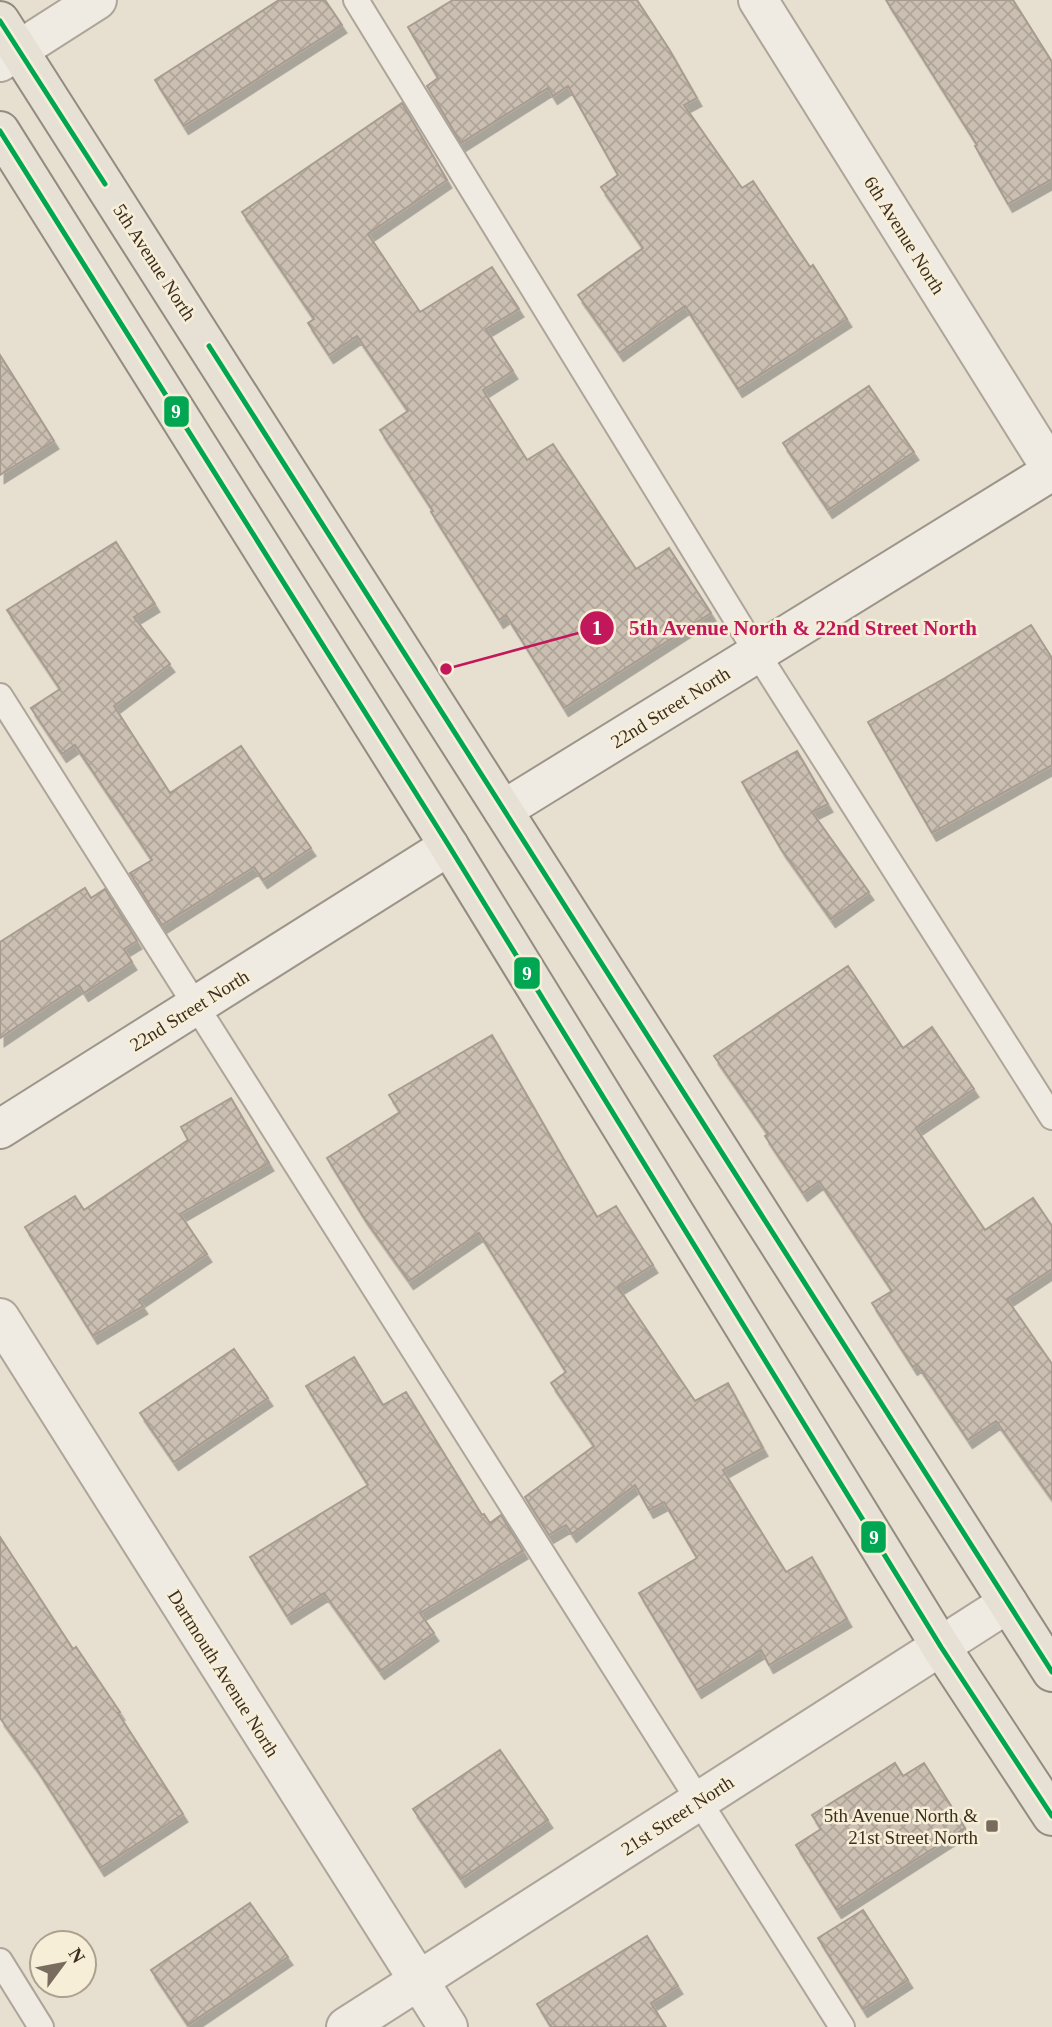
<svg xmlns="http://www.w3.org/2000/svg" width="1052" height="2027" font-family="'Times New Roman',serif">
	<style>
		.building { fill: url(#building-cross-hatch); stroke: #a89c90; stroke-width: 2; filter: url(#shadow) }
		.lines { fill: none; stroke-linecap: round; stroke-linejoin: round }
		.lane-casing { stroke: #ada599; stroke-width: 28 }
		.street-casing { stroke: #ada599; stroke-width: 42 }
		.secondary-casing { stroke: #9c958a; stroke-width: 42 }
		.primary-casing { stroke: #928b80; stroke-width: 42 }
		.lane { stroke: #efebe3; stroke-width: 24 }
		.street { stroke: #efebe3; stroke-width: 38 }
		.secondary { stroke: #efebe3; stroke-width: 38 }
		.primary { stroke: #e6e1d4; stroke-width: 38 }
		.bus-1-casing { stroke: #f7eed8; stroke-width: 10 }
		.bus-1 { stroke: #00a651; stroke-width: 5 }
		.poi-dot { fill: #786c5e; stroke: #f7eed8; stroke-width: 2.5 }
		.labels { text-anchor: middle; stroke-width: 5; stroke-linejoin: round; paint-order: stroke }
		.street-label { font-size: 19px; fill: #3d2e20; stroke: #f7eed8 }
		.poi-label { font-size: 19px; fill: #3d2e20; stroke: #f7eed8; text-anchor: end }
		.leader { fill: none; stroke: #c2185b; stroke-width: 2.5 }
		.callout-dot { fill: #c2185b; stroke: #f7eed8; stroke-width: 2.5 }
		.mark-label { font-size: 21px; text-anchor: middle; font-weight: bold; fill: #fff }
		.callout-label { font-size: 21px; text-anchor: middle; font-weight: bold; fill: #c2185b; stroke: #f7eed8; stroke-width: 5; stroke-linejoin: round; paint-order: stroke }
		.line-badge { stroke: #f7eed8; stroke-width: 2.5 }
		.badge-label { font-size: 19px; text-anchor: middle; font-weight: bold; fill: #fff }
	</style>
	<defs>
		<pattern id="building-cross-hatch" width="8" height="8" patternUnits="userSpaceOnUse" patternTransform="scale(1.75)"><rect width="8" height="8" fill="#cbbfb2"/><path d="M0 0l8 8M0 8l8-8" fill="none" stroke="#afa499"/></pattern>
		<filter id="shadow"><feDropShadow dx="4.5" dy="8" stdDeviation="0" flood-color="#0004"/></filter>
	</defs>
	<rect width="100%" height="100%" fill="#e7e0d1"/>
	<path class="building" d="M279,0H325L342,25L184,126L155,80Z
		M453,0H637L669,49L697,98L684,105L742,188L753,181L810,267L813,265L847,319L738,389L685,306L619,353L578,295L643,248L601,187L618,175L568,86L553,96L548,88L461,143L427,86L438,78L408,27Z
		M886,0H1013L1052,62V179L1008,204L975,146L977,145Z
		M402,103L447,180L368,234L420,312L492,267L519,309L486,329L513,371L483,390L527,460L553,444L636,569L669,548L711,613L564,708L506,615L499,620L431,512L433,511L380,430L408,411L357,336L329,355L308,323L314,319L242,212Z
		M0,355L54,441L0,475Z
		M869,386L914,452L828,510L783,443Z
		M116,542L155,604L134,617L170,664L114,706L170,793L241,746L311,848L263,880L254,867L162,925L130,873L152,860L75,745L62,754L31,708L60,689L7,610Z
		M1031,625L1052,658V765L932,833L868,722L945,678Z
		M797,751L828,804L812,812L869,892L831,919L781,849L742,782Z
		M85,888L91,898L105,889L137,941L124,949L132,962L84,993L79,985L0,1038V942Z
		M848,966L903,1048L932,1027L974,1089L916,1128L985,1230L1033,1198L1052,1226V1269L1007,1299L1052,1364V1499L996,1421L968,1440L917,1364L913,1367L872,1303L892,1291L819,1181L803,1193L765,1136L768,1134L714,1056Z
		M492,1035L597,1217L616,1206L653,1265L618,1287L695,1401L728,1383L763,1448L723,1470L786,1572L812,1557L847,1619L769,1665L761,1650L697,1690L639,1593L697,1558L664,1502L649,1510L635,1485L572,1534L566,1525L549,1535L525,1497L594,1446L551,1383L566,1372L479,1233L409,1281L364,1218L327,1158L400,1112L389,1095Z
		M231,1098L269,1163L180,1214L207,1254L139,1300L143,1306L93,1336L25,1227L75,1196L84,1210L188,1140L181,1127Z
		M234,1349L268,1398L174,1462L140,1413Z
		M354,1357L383,1405L406,1392L482,1515L484,1514L490,1523L501,1515L523,1551L420,1613L434,1633L380,1671L324,1593L287,1616L250,1557L368,1485L306,1386Z
		M0,1537L73,1649L76,1647L120,1712L118,1713L183,1814L100,1868L36,1768L0,1718Z
		M500,1750L548,1820L461,1879L413,1809Z
		M895,1763L903,1776L924,1763L965,1828L837,1910L796,1845L821,1829L812,1815Z
		M250,1903L288,1957L188,2025L151,1970Z
		M863,1910L908,1980L863,2009L818,1938Z
		M647,1936L678,1986L651,2003L666,2027H551L537,2004Z"/>
	<g class="lines">
		<defs>
			<path id="lane" d="M356,0L757,653L1052,1117
				M0,696L842,2027
				M0,1961L41,2027"/>
			<path id="street" d="M758,0L1052,470
				M0,62L97,0
				M0,1318L448,2027
				M346,2027L1008,1603"/>
			<path id="secondary" d="M503,810L1052,471
				M0,1129L449,846"/>
			<path id="primary" d="M0,21L1052,1672
				M0,131L449,846L941,1647L1052,1816"/>
		</defs>
		<use href="#lane" class="lane-casing"/>
		<use href="#street" class="street-casing"/>
		<use href="#secondary" class="secondary-casing"/>
		<use href="#primary" class="primary-casing"/>
		<use href="#lane" class="lane"/>
		<use href="#street" class="street"/>
		<use href="#secondary" class="secondary"/>
		<use href="#primary" class="primary"/>
		<defs>
			<path id="bus-1" d="M0,21L105,184
				M0,131L449,846L941,1647L1052,1816
				M209,346L1052,1672"/>
		</defs>
		<use href="#bus-1" class="bus-1-casing"/>
		<use href="#bus-1" class="bus-1"/>
	</g>
	<rect class="poi-dot" x="985" y="1819" width="14" height="14" rx="3.5"/>
	<g class="labels">
		<g class="street-label">
			<text transform="translate(905 235) rotate(58)" y="7">6th Avenue North</text>
			<text transform="translate(155 262) rotate(57)" y="7">5th Avenue North</text>
			<text transform="translate(670 707) rotate(-32)" y="7">22nd Street North</text>
			<text transform="translate(189 1010) rotate(-32)" y="7">22nd Street North</text>
			<text transform="translate(224 1673) rotate(58)" y="7">Dartmouth Avenue North</text>
			<text transform="translate(677 1815) rotate(-33)" y="7">21st Street North</text>
		</g>
		<g class="poi-label">
			<text x="978" y="1822">5th Avenue North &amp;<tspan x="978" dy="22">21st Street North</tspan></text>
		</g>
	</g>
	<path class="leader" d="M446 669L597 628"/>
	<g class="callout-dot">
		<circle cx="446" cy="669" r="7"/>
		<circle cx="597" cy="628" r="18"/>
	</g>
	<g class="mark-label">
		<text x="597" y="635">1</text>
	</g>
	<g class="callout-label">
		<text x="803" y="635">5th Avenue North &amp; 22nd Street North</text>
	</g>
	<g class="line-badge">
		<rect x="163" y="395" width="27" height="33" rx="7" fill="#00a651"/>
		<rect x="513" y="956" width="28" height="34" rx="7" fill="#00a651"/>
		<rect x="860" y="1520" width="27" height="34" rx="7" fill="#00a651"/>
	</g>
	<g class="badge-label">
		<text x="176" y="418">9</text>
		<text x="527" y="980">9</text>
		<text x="874" y="1544">9</text>
	</g>
	<g transform="translate(63 1964) rotate(58)"><circle r="33" fill="#f7eed8" stroke="#ada18e" stroke-width="2"/>
	<path d="M0-5L12 26L0 18L-12 26Z" fill="#786c5e"/>
	<text y="-10" font-size="19" font-weight="bold" text-anchor="middle" fill="#3d2e20">N</text>
	</g>
</svg>
